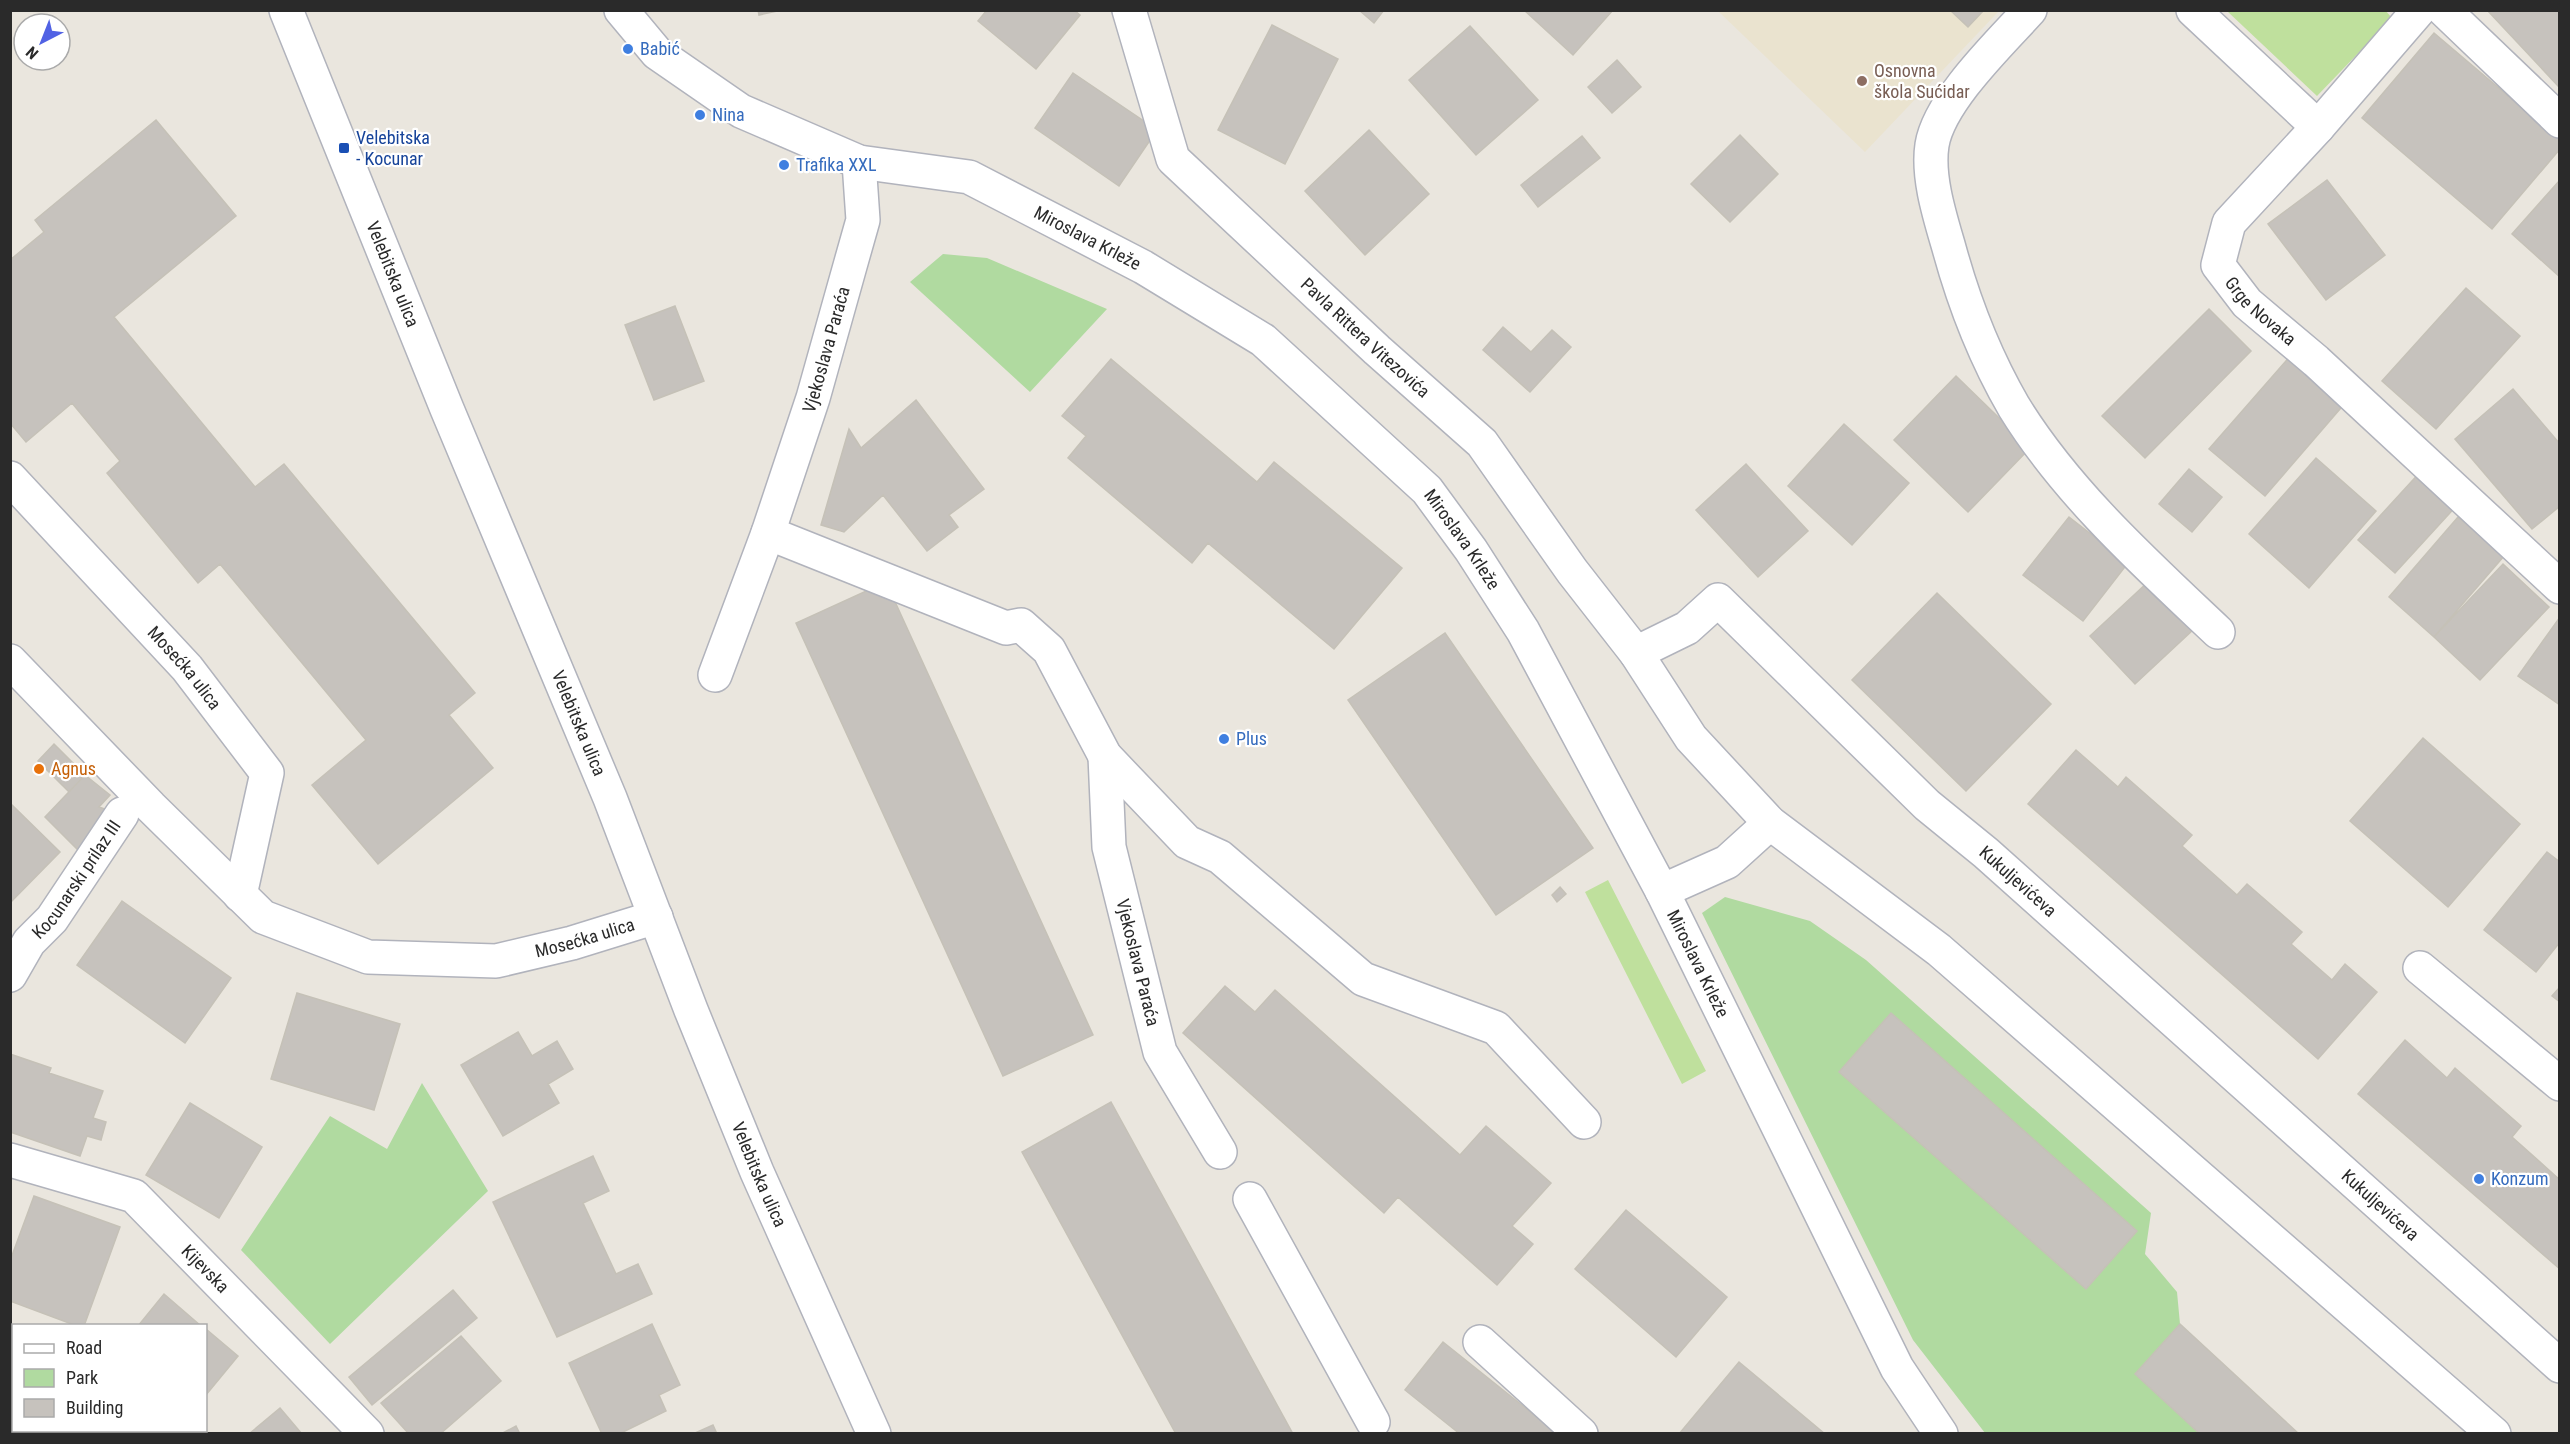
<svg xmlns="http://www.w3.org/2000/svg" width="2570" height="1444" font-family="'Roboto Condensed',sans-serif">
	<style>
		.education { fill: #eae3cf }
		.green { fill: #b0daa0 }
		.pitch { fill: #bfe09d }
		.building { fill: #c6c2bd; stroke: #c5c1b7; stroke-width: 1.5 }
		.lines { fill: none; stroke-linecap: round; stroke-linejoin: round }
		.minor-casing { stroke: #b1b3bc; stroke-width: 36 }
		.minor { stroke: #fff; stroke-width: 33 }
		.shop-dot { fill: #3f7fe0; stroke: #fff; stroke-width: 2 }
		.education-dot { fill: #8d6e63; stroke: #fff; stroke-width: 2 }
		.transit-dot { fill: #1a4fb4; stroke: #fff; stroke-width: 2 }
		.food-dot { fill: #e8710a; stroke: #fff; stroke-width: 2 }
		.labels { text-anchor: middle; stroke-width: 4.5; stroke-linejoin: round; paint-order: stroke }
		.shop-label { font-size: 18px; fill: #366cbe; stroke: #fff; text-anchor: start }
		.education-label { font-size: 18px; fill: #785e54; stroke: #fff; text-anchor: start }
		.transit-label { font-size: 18px; fill: #164399; stroke: #fff; text-anchor: start }
		.street-label { font-size: 18px; fill: #2a2a2a; stroke: #fff }
		.food-label { font-size: 18px; fill: #c56008; stroke: #fff; text-anchor: start }
	</style>
	<rect width="100%" height="100%" fill="#eae6de"/>
	<path class="education" d="M1718,11H1999L1865,152Z"/>
	<path class="green" d="M943,254L987,258L1107,309L1030,392L910,282Z
		M1725,897L1810,921L1866,960L2151,1213L2145,1254L2177,1292L2180,1324L2135,1374L2200,1433H1985L1913,1340L1702,913Z
		M422,1083L488,1191L330,1344L241,1250L330,1116L387,1149Z"/>
	<path class="pitch" d="M2385,10L2392,18L2317,96L2227,11Z
		M1608,880L1706,1071L1682,1084L1585,892Z"/>
	<path class="building" d="M758,10H782L759,15Z
		M987,10H1074L1080,15L1036,69L978,21Z
		M1359,10H1384L1374,23Z
		M1524,10H1613L1573,55Z
		M1950,10H1984L1968,27Z
		M2487,10H2560V88Z
		M1272,25L1338,59L1285,164L1218,130Z
		M1470,26L1538,100L1476,155L1409,80Z
		M2434,33L2560,140V149L2492,229L2362,118Z
		M1617,60L1641,87L1612,113L1588,87Z
		M1073,73L1157,130L1119,186L1035,128Z
		M156,120L236,216L114,317L255,487L284,464L475,693L449,715L493,768L378,864L312,785L366,740L220,564L198,583L107,473L120,461L72,403L26,442L10,423V260L44,232L35,220Z
		M1369,130L1429,194L1365,255L1305,191Z
		M1740,135L1778,174L1730,222L1691,184Z
		M1582,136L1600,158L1538,207L1521,185Z
		M2327,180L2385,255L2326,300L2268,224Z
		M2560,180V277L2512,234Z
		M2466,288L2520,336L2436,429L2382,381Z
		M675,306L704,381L654,400L625,325Z
		M2209,309L2251,351L2145,458L2102,416Z
		M1503,327L1531,352L1552,330L1571,347L1530,392L1483,350Z
		M2292,354L2346,402L2265,496L2209,449Z
		M1111,359L1257,482L1274,462L1402,568L1334,649L1208,543L1192,563L1068,458L1086,436L1062,416Z
		M1956,376L2030,448L1968,512L1894,440Z
		M2513,389L2560,444V506L2532,529L2455,439Z
		M916,400L984,489L949,515L958,527L927,551L883,495L844,532L821,525L849,429L861,448Z
		M1844,424L1909,483L1852,545L1788,486Z
		M2316,458L2376,511L2309,588L2249,534Z
		M1746,464L1808,531L1758,577L1696,510Z
		M2189,469L2222,497L2192,532L2159,504Z
		M2422,470L2459,503L2395,573L2358,540Z
		M2069,517L2128,563L2083,621L2023,575Z
		M2458,517L2504,556L2434,637L2389,597Z
		M2503,564L2549,607L2480,680L2434,637Z
		M2149,581L2194,629L2135,684L2090,636Z
		M886,582L1093,1035L1003,1076L796,623Z
		M1937,593L2051,704L1966,791L1852,680Z
		M2560,617V705L2518,676Z
		M1445,633L1593,848L1496,915L1348,700Z
		M2423,738L2520,824L2448,907L2350,821Z
		M54,744L85,775L69,792L38,761Z
		M2076,750L2118,787L2126,777L2192,835L2182,846L2237,895L2247,884L2302,932L2291,944L2332,980L2345,964L2377,992L2318,1059L2028,804Z
		M85,775L110,795L99,807L110,811L82,854L45,817Z
		M10,803L60,852L10,903Z
		M2547,852L2560,862V942L2536,972L2484,930Z
		M1560,887L1566,894L1557,902L1552,895Z
		M122,901L231,978L185,1043L77,965Z
		M1225,986L1255,1012L1275,990L1460,1155L1486,1126L1551,1183L1512,1226L1533,1244L1497,1285L1398,1197L1384,1213L1183,1033Z
		M2560,987V1002L2552,996Z
		M297,993L400,1024L374,1110L271,1079Z
		M1891,1013L2137,1231L2086,1289L1839,1072Z
		M518,1032L532,1056L557,1041L573,1069L548,1084L559,1103L503,1136L461,1065Z
		M2405,1040L2447,1078L2455,1068L2521,1126L2512,1137L2560,1180V1269L2358,1094Z
		M10,1054L51,1068L49,1073L103,1091L93,1118L106,1122L101,1140L87,1136L80,1156L10,1132Z
		M1111,1102L1293,1434H1176L1022,1152Z
		M190,1103L262,1147L219,1218L146,1175Z
		M593,1156L609,1191L583,1203L616,1274L638,1264L652,1294L557,1337L493,1202Z
		M34,1196L120,1227L84,1326H77L10,1301V1261Z
		M1626,1210L1727,1297L1676,1357L1575,1269Z
		M453,1290L477,1318L372,1405L349,1377Z
		M164,1294L201,1326H138Z
		M652,1324L680,1385L659,1395L666,1411L619,1434H602L569,1363Z
		M2180,1324L2299,1434H2200L2135,1374Z
		M206,1329L238,1356L206,1395Z
		M461,1336L501,1381L440,1434H409L381,1403Z
		M1443,1342L1558,1434H1460L1405,1390Z
		M1739,1362L1825,1434H1679Z
		M10,1405L14,1408V1430H42L45,1434H10Z
		M280,1408L302,1434H249Z
		M713,1425L717,1434H693Z
		M516,1426L520,1434H501Z"/>
	<g class="lines">
		<defs>
			<g id="minor">
				<path id="s1" d="M286,10L447,409L610,798L691,1010L757,1172L874,1434"/>
				<path id="s2" d="M621,10L657,53L741,111L859,162L969,177L1143,267L1263,340L1427,490L1471,550L1523,631L1662,891L1897,1368L1941,1434"/>
				<path id="s3" d="M1129,10L1173,159L1377,350L1482,443L1572,571L1636,653L1691,738L1770,823L1939,950L2494,1434"/>
				<path d="M2030,10C2000,43 1939,101 1932,145C1927,177 1940,217 1949,248C1964,303 1985,357 2014,407C2067,493 2145,563 2218,632"/>
				<path d="M2193,10L2318,127"/>
				<path id="s4" d="M2419,10L2318,127L2229,223L2218,265L2247,303L2316,361L2560,587"/>
				<path d="M2444,10L2560,121"/>
				<path id="s5" d="M10,478L187,668L267,773L240,895"/>
				<path d="M768,533L1006,628L1021,625L1049,650L1105,756L1187,842L1220,857L1363,979L1496,1028L1584,1122"/>
				<path id="s6" d="M1636,653L1687,628L1718,600L1927,805L1986,853L2560,1366"/>
				<path id="s7" d="M10,661L151,807L263,917L368,957L496,961L572,943L656,917"/>
				<path id="s8" d="M715,675L768,533L813,398L850,266L863,220L859,162"/>
				<path id="s9" d="M1105,756L1109,847L1160,1052L1220,1152"/>
				<path d="M1662,891L1727,862L1770,823"/>
				<path d="M2420,968L2560,1084"/>
				<path id="s10" d="M10,975L29,942L52,919L122,814"/>
				<path id="s11" d="M10,1160L134,1196L367,1434"/>
				<path d="M1250,1199L1373,1422"/>
				<path d="M1480,1342L1581,1434"/>
			</g>
		</defs>
		<use href="#minor" class="minor-casing"/>
		<use href="#minor" class="minor"/>
	</g>
	<g class="shop-dot">
		<circle cx="628" cy="49" r="6"/>
		<circle cx="700" cy="115" r="6"/>
		<circle cx="784" cy="165" r="6"/>
		<circle cx="1224" cy="739" r="6"/>
		<circle cx="2479" cy="1179" r="6"/>
	</g>
	<circle class="education-dot" cx="1862" cy="81" r="6"/>
	<rect class="transit-dot" x="338" y="142" width="12" height="12" rx="3"/>
	<circle class="food-dot" cx="39" cy="769" r="6"/>
	<g class="labels">
		<g class="shop-label">
			<text x="640" y="55">Babić</text>
			<text x="712" y="121">Nina</text>
			<text x="796" y="171">Trafika XXL</text>
			<text x="1236" y="745">Plus</text>
			<text x="2491" y="1185">Konzum</text>
		</g>
		<g class="education-label">
			<text x="1874" y="77">Osnovna<tspan x="1874" dy="21">škola Sućidar</tspan></text>
		</g>
		<g class="transit-label">
			<text x="356" y="144">Velebitska<tspan x="356" dy="21">- Kocunar</tspan></text>
		</g>
		<g class="street-label">
			<text dy="6" stroke="none"><textPath href="#s2" startOffset="531">Miroslava Krleže</textPath></text>
			<text dy="6" stroke="none"><textPath href="#s1" startOffset="285">Velebitska ulica</textPath></text>
			<text dy="6" stroke="none"><textPath href="#s4" startOffset="392">Grge Novaka</textPath></text>
			<text dy="6" stroke="none"><textPath href="#s3" startOffset="418">Pavla Rittera Vitezovića</textPath></text>
			<text dy="6" stroke="none"><textPath href="#s8" startOffset="344">Vjekoslava Paraća</textPath></text>
			<text dy="6" stroke="none"><textPath href="#s2" startOffset="1017">Miroslava Krleže</textPath></text>
			<text dy="6" stroke="none"><textPath href="#s5" startOffset="258">Mosećka ulica</textPath></text>
			<text dy="6" stroke="none"><textPath href="#s1" startOffset="771">Velebitska ulica</textPath></text>
			<text dy="6" stroke="none"><textPath href="#s10" startOffset="117">Kocunarski prilaz III</textPath></text>
			<text dy="6" stroke="none"><textPath href="#s6" startOffset="510">Kukuljevićeva</textPath></text>
			<text dy="6" stroke="none"><textPath href="#s7" startOffset="692">Mosećka ulica</textPath></text>
			<text dy="6" stroke="none"><textPath href="#s9" startOffset="210">Vjekoslava Paraća</textPath></text>
			<text dy="6" stroke="none"><textPath href="#s2" startOffset="1503">Miroslava Krleže</textPath></text>
			<text dy="6" stroke="none"><textPath href="#s1" startOffset="1257">Velebitska ulica</textPath></text>
			<text dy="6" stroke="none"><textPath href="#s6" startOffset="996">Kukuljevićeva</textPath></text>
			<text dy="6" stroke="none"><textPath href="#s11" startOffset="231">Kijevska</textPath></text>
		</g>
		<g class="food-label">
			<text x="51" y="775">Agnus</text>
		</g>
	</g>
	<rect width="2570" height="1444" fill="none" stroke="#2a2a2a" stroke-width="24"/>
	<rect x="12" y="1324" width="195" height="108" fill="#ffffff" stroke="#aaaaaa" stroke-width="1.5"/>
	<rect x="24" y="1344" width="30" height="9" fill="#ffffff" stroke="#aaaaaa" stroke-width="1.5"/>
	<text x="66" y="1354" font-size="18" fill="#2a2a2a">Road</text>
	<rect x="24" y="1369" width="30" height="18" fill="#b0daa0" stroke="#aaaaaa" stroke-width="1.5"/>
	<text x="66" y="1384" font-size="18" fill="#2a2a2a">Park</text>
	<rect x="24" y="1399" width="30" height="18" fill="#c6c2bd" stroke="#aaaaaa" stroke-width="1.5"/>
	<text x="66" y="1414" font-size="18" fill="#2a2a2a">Building</text>
	<g transform="translate(42 42) rotate(222)"><circle r="28" fill="#ffffff" stroke="#aaaaaa" stroke-width="1.5"/>
	<path d="M0-4.5L10 22L0 15L-10 22Z" fill="#5162e4"/>
	<text y="-9" font-size="16" font-weight="bold" text-anchor="middle" fill="#2a2a2a">N</text>
	</g>
</svg>
